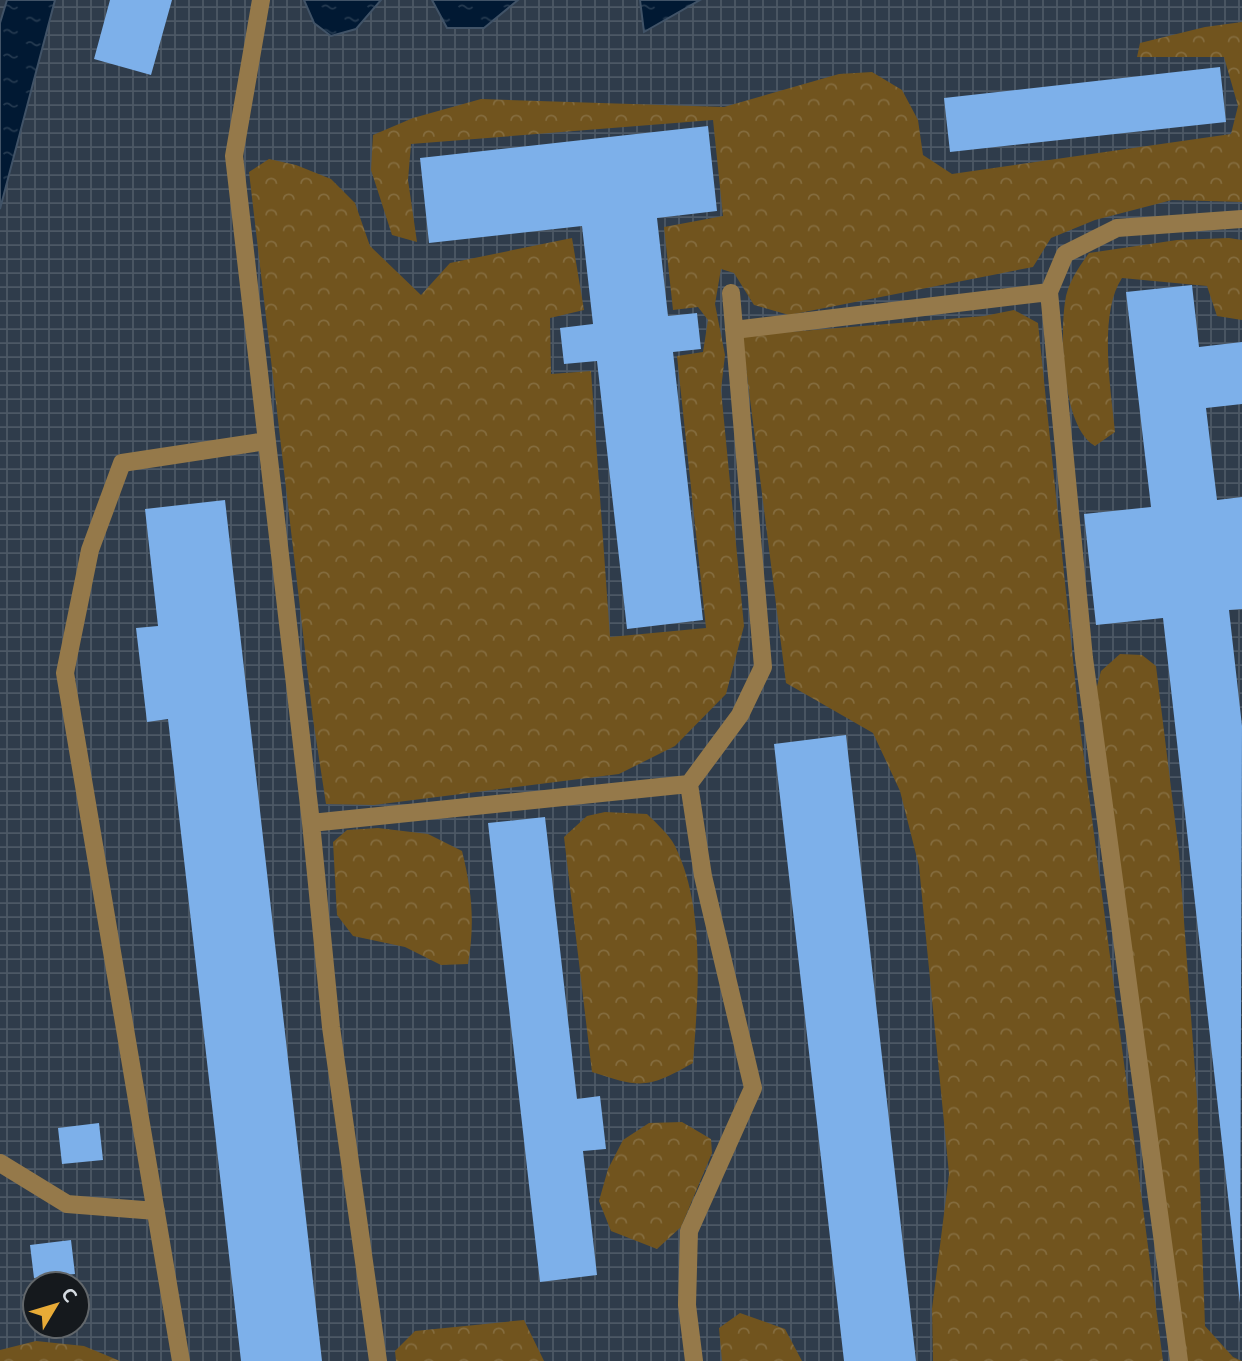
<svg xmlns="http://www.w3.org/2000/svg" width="1242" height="1361" font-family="Ubuntu,sans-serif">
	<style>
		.industrial { fill: url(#industrial-grid); fill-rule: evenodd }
		.forest { fill: url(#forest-crowns) }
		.water { fill: url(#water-ripples); stroke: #415367; stroke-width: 2 }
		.building { fill: #7db0ea }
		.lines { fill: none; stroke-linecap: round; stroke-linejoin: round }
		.minor { stroke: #95794a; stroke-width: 18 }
	</style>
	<defs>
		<pattern id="industrial-grid" width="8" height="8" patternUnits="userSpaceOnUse" patternTransform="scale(1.75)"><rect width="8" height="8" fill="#2f3c4b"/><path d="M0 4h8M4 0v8" fill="none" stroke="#4c5865"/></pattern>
		<pattern id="forest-crowns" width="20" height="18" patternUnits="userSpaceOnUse" patternTransform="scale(1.75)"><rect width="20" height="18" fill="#71541e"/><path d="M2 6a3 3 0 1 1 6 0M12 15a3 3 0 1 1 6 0" fill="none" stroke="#846c3e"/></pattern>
		<pattern id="water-ripples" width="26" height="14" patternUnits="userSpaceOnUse" patternTransform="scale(1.75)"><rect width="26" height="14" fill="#011933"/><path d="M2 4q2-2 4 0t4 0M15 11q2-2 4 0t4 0" fill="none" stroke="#253a50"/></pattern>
	</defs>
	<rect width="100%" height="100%" fill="#29313b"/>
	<path class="industrial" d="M0,0H1242V1361H0ZM35,1284H77V1326H35Z"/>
	<path class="forest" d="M1242,22V202L1172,200L1095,220L1051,238L1033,267L789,315L754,305L734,273L721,269L715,304L725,355L721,390L744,626L726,694L675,746L619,774L374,805L326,804L313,719L249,172L269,159L296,165L331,179L355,203L370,246L421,295L450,263L572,238L584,310L550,318L551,374L591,371L610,637L706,628L677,356L703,352L708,320L698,307L673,310L664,227L723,216L713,120L411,144L408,180L417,242L392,235L371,170L373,135L413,118L481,99L724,107L839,74L872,72L902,90L918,120L923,155L952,174L1231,134L1238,106L1224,57H1137L1140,43L1205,27Z
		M1229,238L1242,240V320L1217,316L1207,286L1122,278C1098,314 1111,390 1115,432L1095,446C1062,428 1060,336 1065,302C1067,284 1079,267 1089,253L1177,240Z
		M1014,310L1038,323L1080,727L1163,1361H933L932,1309L949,1174L919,866L900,791L873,733L786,683L742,336L984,316Z
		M1120,654L1142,655L1156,666L1179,853L1197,1098L1205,1326L1233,1357L1242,1361H1186L1096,690L1101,671Z
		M605,812L647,814C656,823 669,834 675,846C706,909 698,996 693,1063C647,1089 641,1088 592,1072L564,837L587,816Z
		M378,828L428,834L462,851C472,891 475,923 468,964L441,965L405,947L353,936L337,915L333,842L347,830Z
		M682,1122L711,1139L712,1153L681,1227L657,1249L611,1231L599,1201L608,1169L623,1140L649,1123Z
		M740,1313L785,1329L802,1361H722L719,1328Z
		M524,1320L544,1361H396L395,1351L415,1331Z
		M36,1341L84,1346L120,1361H0V1350Z"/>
	<path class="water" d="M7,0H55L0,209V23Z
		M304,0H381L356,29L331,36L314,23Z
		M432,0H518L484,28H447Z
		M640,0H700L644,32Z"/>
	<path class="building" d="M110,0H172L151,75L94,59Z
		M1220,67L1226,122L950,152L944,98Z
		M708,126L717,211L657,218L668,316L697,313L701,349L673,352L703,620L627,629L597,361L564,364L560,328L593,324L582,226L429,243L420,158Z
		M1192,285L1199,347L1242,342V404L1206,408L1217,500L1242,497V609L1229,610L1242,726L1240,1303L1163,618L1096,625L1084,514L1151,507L1126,292Z
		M225,500L322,1361H241L168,719L147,722L136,628L158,626L145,509Z
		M846,735L916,1361H844L774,744Z
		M545,817L577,1099L600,1096L606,1149L583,1151L597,1275L540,1282L488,823Z
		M99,1123L103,1160L62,1164L58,1128Z
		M71,1240L75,1274L34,1278L30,1245Z"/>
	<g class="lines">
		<path class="minor" d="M261,0L234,156L311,823L331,1027L378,1361
			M734,330L1049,292
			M311,823L689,784
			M0,1163L67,1204L156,1211
			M181,1361L65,673L90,550L122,463L266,441
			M694,1361L687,1305L689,1231L753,1088L703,876L689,784L740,715L763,667L731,293
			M1179,1361L1084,658L1049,292L1065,254L1117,228L1242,219"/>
	</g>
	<g transform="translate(56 1305) rotate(52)"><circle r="33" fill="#15191d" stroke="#62676b" stroke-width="2"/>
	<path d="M0-5L12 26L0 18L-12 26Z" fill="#e8ab37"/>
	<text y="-10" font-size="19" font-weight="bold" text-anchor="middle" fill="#d5dbe1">С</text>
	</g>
</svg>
